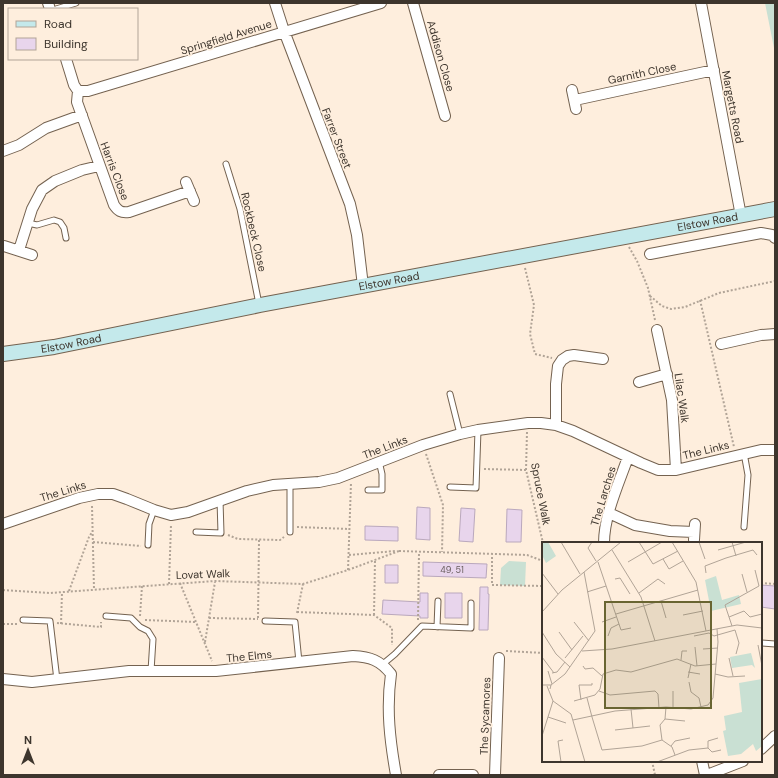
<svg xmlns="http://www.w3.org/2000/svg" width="778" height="778" font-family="'DM Sans',sans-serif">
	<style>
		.green { fill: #c9e0d3 }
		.building { fill: #e8d5ec; stroke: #baa8bd }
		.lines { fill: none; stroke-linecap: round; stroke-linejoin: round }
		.lane-casing { stroke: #746250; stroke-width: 7 }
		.street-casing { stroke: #746250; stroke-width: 12 }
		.secondary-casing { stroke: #746250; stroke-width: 16 }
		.path { stroke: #b1a497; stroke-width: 2; stroke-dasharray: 2 2; stroke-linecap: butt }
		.lane { stroke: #fff; stroke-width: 5 }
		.street { stroke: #fff; stroke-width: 10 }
		.secondary { stroke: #c4e9eb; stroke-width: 14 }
		.labels { text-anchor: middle; stroke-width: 3.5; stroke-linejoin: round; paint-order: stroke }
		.number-label { font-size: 9px; fill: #685d5d }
		.street-label { font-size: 11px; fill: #3d352d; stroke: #feeedd }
		.inset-road { fill: none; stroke: #b1a497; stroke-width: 1 }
		.view { fill: #696532; fill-opacity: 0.15; stroke: #696532; stroke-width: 2 }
		.inset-edge { fill: none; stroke: #3d352d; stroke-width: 2 }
	</style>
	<rect width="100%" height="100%" fill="#feeedd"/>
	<path class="green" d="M765,3H775V53Z
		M509,561L526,562L525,586L500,585L501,568Z"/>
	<path class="building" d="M417,507L430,508V540L416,539Z
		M461,508L475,509L473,542L459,541Z
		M507,509L522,510L521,542H506Z
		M365,526L398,527V541L365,540Z
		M423,562L487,564L486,578L423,576Z
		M385,565H398V583H385Z
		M761,585L775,586V609L761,607Z
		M480,587H488V594H489L488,630H479Z
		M420,593H428V618H420V616L382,614L383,600L420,602Z
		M445,593H462V618H445Z"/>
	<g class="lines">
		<defs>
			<path id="lane" d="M56,9L76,3
				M226,164L240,209L259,304
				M28,223L37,225L54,220L60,222L64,228L66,238
				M450,394L460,434
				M450,487L476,488L478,430
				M368,490H382V474L379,461
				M744,527L748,475L744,453
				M196,532L221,533L220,500
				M290,532V485
				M148,545L149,524L154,510
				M106,616L131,618L140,627L148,631L153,639L151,671
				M23,620L50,621L57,680
				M265,621L295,622L299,662
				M437,627L438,601
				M761,643L775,644
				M383,664L395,654L422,626L471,628V603"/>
			<path id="street" d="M48,3L50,9
				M275,3L284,31L350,204L357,235L363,286
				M413,3L445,116
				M701,3L741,216
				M66,59L74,85L78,91
				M572,90L576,109
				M78,91H88L381,3
				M78,91L77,102L114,205C118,211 121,213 129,212L190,191
				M575,100L714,70
				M3,151L19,145L46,128L82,115
				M186,182L194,201
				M4,246L32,255
				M19,250L32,209L42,190L55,181L82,170L99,166
				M650,254L761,233L772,235L775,238
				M657,330L672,400L676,470
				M721,344L761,335L775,334
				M639,382L667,374
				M556,425V384L558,366L562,360L568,356L574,355L603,359
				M609,513L635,525L670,531L694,532
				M3,524L79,498L98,494H113L127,499L154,510L171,515L188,512L247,491L273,485L319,482L338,478L423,445L460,434L478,430L528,423H541L556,425L573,431L641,463L658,470H676L761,450H775
				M694,540L695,524
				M604,543C604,515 619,483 628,457
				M3,679L32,682L129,671H216L353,656C370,657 380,660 391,674C386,709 390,741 396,775
				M761,749L775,736
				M702,761L705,775
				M439,775H473
				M495,775L499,658
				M707,775L743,761"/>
			<g id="secondary">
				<path id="s1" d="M3,354L54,347L260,305L775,209"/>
			</g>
		</defs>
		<use href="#lane" class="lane-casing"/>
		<use href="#street" class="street-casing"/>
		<use href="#secondary" class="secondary-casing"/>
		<path class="path" d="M629,247L637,261L648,288L655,320
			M525,268L534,305L530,334L535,354L552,358
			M650,296L662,306L671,309L685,307L719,293L775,281
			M700,300L734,447
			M527,432L526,470L543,543
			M426,454L443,505L442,552
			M484,469L526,470
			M92,506L94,589
			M297,527L349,529
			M228,535L238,539L280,540L284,537
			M93,542L141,546
			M399,551L527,555L543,561
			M492,553V585L543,586
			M349,555L395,551
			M348,570L351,483
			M180,583L212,661
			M761,583L775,584
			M169,584L171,525
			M3,590L50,593L215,581L303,584L348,570L399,551
			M69,591L89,537L92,532
			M297,612L374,615L392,628V645
			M297,613L303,584
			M374,615L375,560
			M140,616L142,586
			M209,618L258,619
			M258,618L259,540
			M145,620L196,622
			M418,620L419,552
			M57,623L101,627V622
			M3,624H18
			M61,624L62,592
			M205,642L215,582
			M506,651L543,653
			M652,761L655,775"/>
		<use href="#lane" class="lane"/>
		<use href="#street" class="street"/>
		<use href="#secondary" class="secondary"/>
	</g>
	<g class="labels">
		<g class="number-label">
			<text x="452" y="573">49, 51</text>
		</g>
		<g class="street-label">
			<text transform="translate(226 37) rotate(-17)" y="4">Springfield Avenue</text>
			<text transform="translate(441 56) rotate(74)" y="4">Addison Close</text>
			<text transform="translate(642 73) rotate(-12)" y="4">Garnith Close</text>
			<text transform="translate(733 107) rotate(79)" y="4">Margetts Road</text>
			<text transform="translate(337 138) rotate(69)" y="4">Farrer Street</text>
			<text transform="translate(115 171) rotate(69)" y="4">Harris Close</text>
			<text dy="4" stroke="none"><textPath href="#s1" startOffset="717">Elstow Road</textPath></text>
			<text transform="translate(254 232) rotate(77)" y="4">Rockbeck Close</text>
			<text dy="4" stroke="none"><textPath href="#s1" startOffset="393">Elstow Road</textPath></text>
			<text dy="4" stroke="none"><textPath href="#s1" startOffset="69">Elstow Road</textPath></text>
			<text transform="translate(682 398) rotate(82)" y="4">Lilac Walk</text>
			<text transform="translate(385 447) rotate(-21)" y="4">The Links</text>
			<text transform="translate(706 450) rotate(-14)" y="4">The Links</text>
			<text transform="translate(63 491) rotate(-17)" y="4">The Links</text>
			<text transform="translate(541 494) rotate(79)" y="4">Spruce Walk</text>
			<text transform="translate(603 496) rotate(-73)" y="4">The Larches</text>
			<text transform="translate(203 574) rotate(-2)" y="4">Lovat Walk</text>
			<text transform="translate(249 656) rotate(-6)" y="4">The Elms</text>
			<text transform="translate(485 716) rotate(-88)" y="4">The Sycamores</text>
		</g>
	</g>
	<g transform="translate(542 542)">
		<rect width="220" height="220" fill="#feeedd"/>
		<path d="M0,0H6L14,14L4,21L0,13ZM174,34L180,58L197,53L199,62L169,69L163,38ZM209,111L213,126L210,123L190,126L188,115ZM220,137V204L214,209L211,202L199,212L186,214L181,189L184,188L182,174L200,170L197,141Z" fill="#c9e0d3"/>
		<path class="inset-road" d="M19,0L38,32M50,0L46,6L54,19M97,0L111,22L136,9M130,0L154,40L164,89M157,0L163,17M190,0L194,14M70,8L99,55L113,99M176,8L204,0M121,17L127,27L141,19M56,20L79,88L89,86M86,20L120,0M0,31L16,52M164,31L163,24L184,16L211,8L215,13M200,32L205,50M73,37L78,36L88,52M45,50L64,44M97,51L116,37L123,42M119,59L124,76M0,70L20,48L79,0M74,72L156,48M141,73L161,69M187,75L202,69L208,75L220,72M32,80L47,99M60,80L74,75M190,84L183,63L217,44L213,28M0,90L14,112L28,125M17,90L30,108M66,94L69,86L77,82M152,94L167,91L172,94L193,88L197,101L194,112M216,103L220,124M153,105L155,124M161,107L176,106M40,109L70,107L195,83L220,86M0,115L12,131M23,116L41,94M187,116L191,134M139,118L140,109H145M41,124L43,127L51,126L60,134M6,129L10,142M146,130L158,132M10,131L15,130L23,120M173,132L186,135L203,134M146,136L149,122M147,140L149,150L157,156L159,165M0,143H9L8,147M9,143L23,132L53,89L42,30M57,149L68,153L113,149L116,152L117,166M45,156L50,175M39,158L37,143H50V141M11,159L29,172L43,220M32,159L53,153L58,147L61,132L74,128L89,130L135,117L153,124L174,122M124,165L123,177L118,183L120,198L130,205L133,213M131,166V149M89,167L91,186M6,175L24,181M50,175L60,208L100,204L120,198M123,177L143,179M31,178L73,169L124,165L149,167L166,163L171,156L176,100L175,87M73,188L108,184M0,194L11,159L5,144M176,196L166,199V206L170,210L179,208M129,204L133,199L148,196M19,220L16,199L21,198M115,220L147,208L166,206"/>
		<path class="view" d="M63,60H169V166H63Z"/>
		<rect width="220" height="220" class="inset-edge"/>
	</g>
	<rect width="778" height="778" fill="none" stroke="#3d352d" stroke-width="8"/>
	<rect x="8" y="8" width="130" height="52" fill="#feeedd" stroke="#b1a497"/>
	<rect x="16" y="21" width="20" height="6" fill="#c4e9eb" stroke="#b1a497"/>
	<text x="44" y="28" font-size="12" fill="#3d352d">Road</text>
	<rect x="16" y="38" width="20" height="12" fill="#e8d5ec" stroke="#b1a497"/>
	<text x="44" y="48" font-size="12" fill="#3d352d">Building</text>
	<g transform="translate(28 750)" stroke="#feeedd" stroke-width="3" paint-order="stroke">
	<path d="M0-3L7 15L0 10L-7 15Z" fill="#3d352d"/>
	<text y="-6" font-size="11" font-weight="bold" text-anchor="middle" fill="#3d352d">N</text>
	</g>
</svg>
